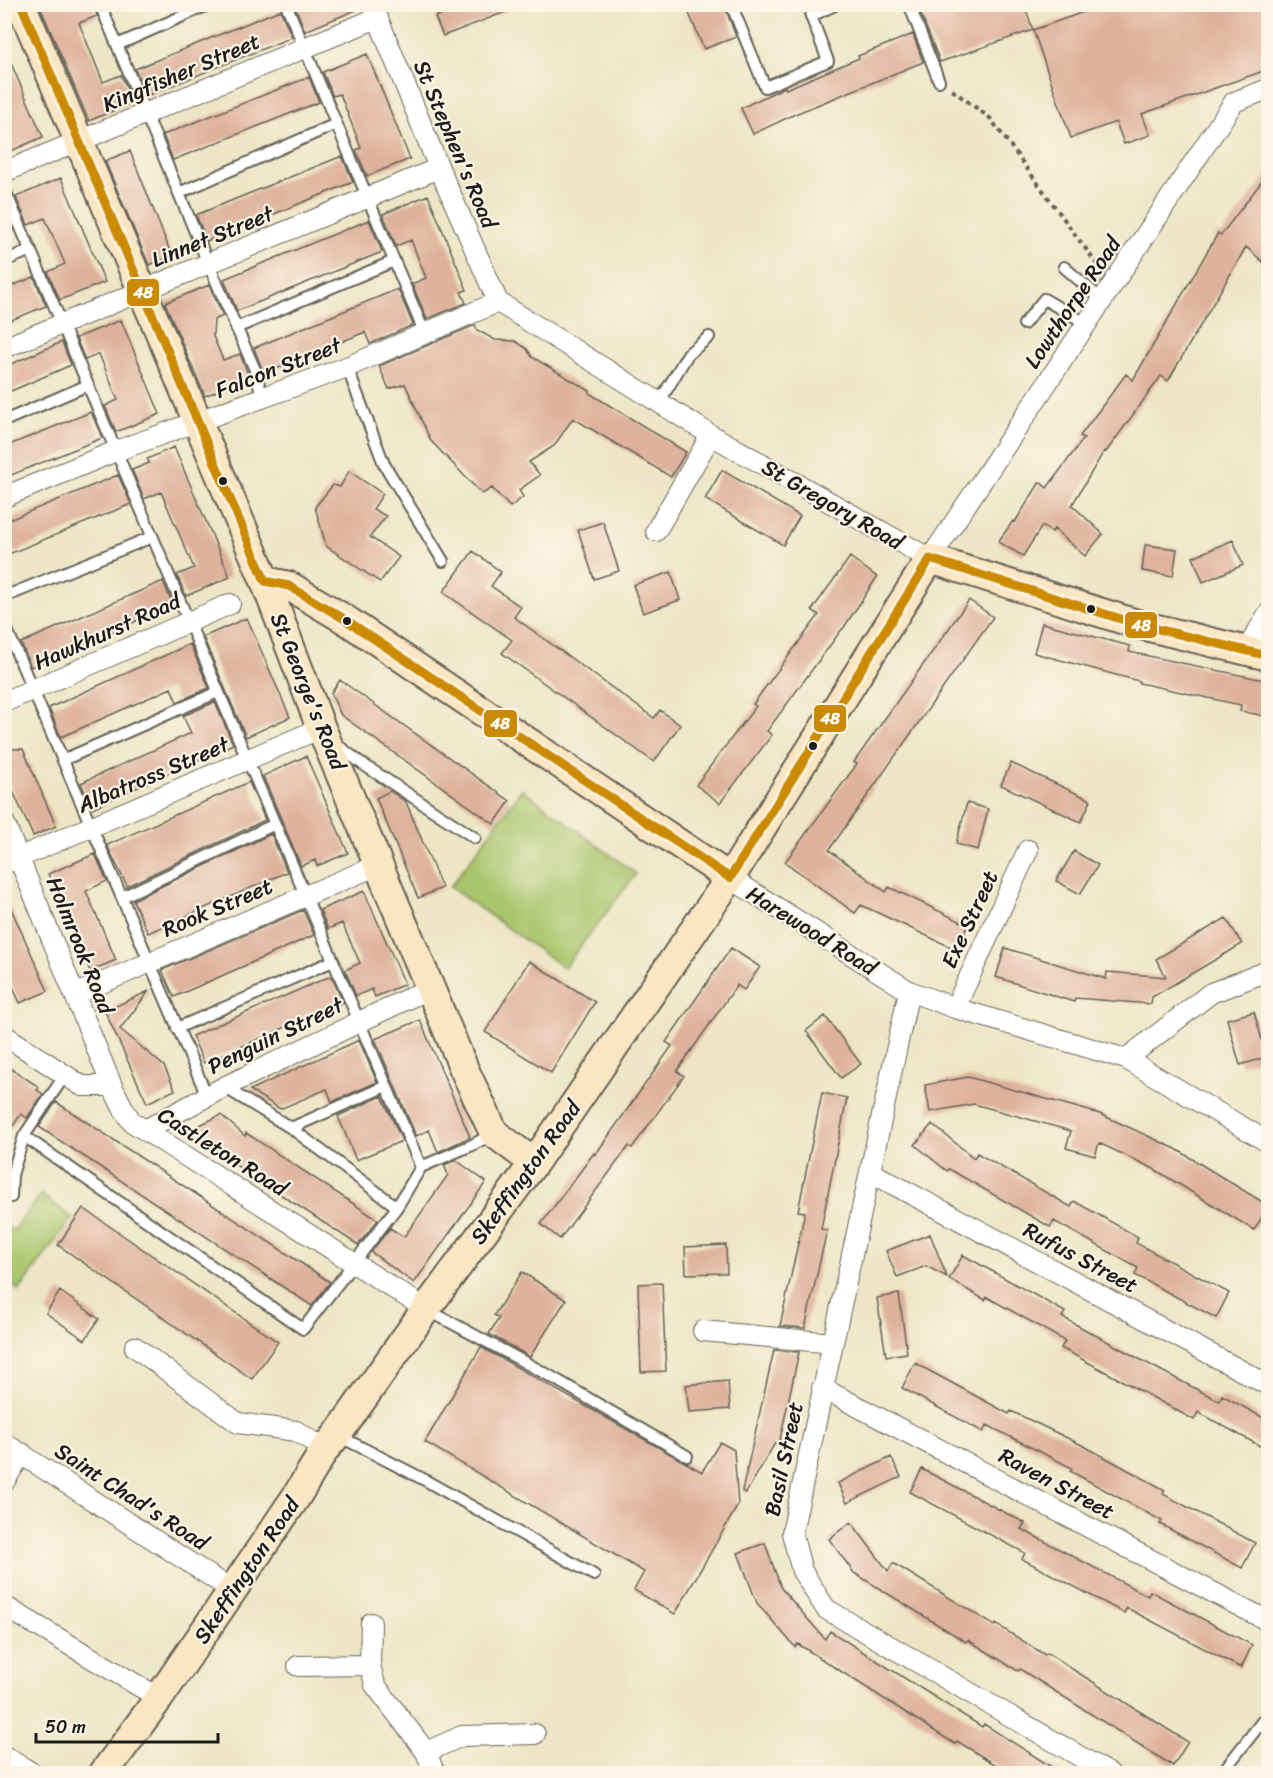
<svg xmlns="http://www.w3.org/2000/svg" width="1273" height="1778" font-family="Sriracha,sans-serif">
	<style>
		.green { fill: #a9c56c; stroke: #627044; stroke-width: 1.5 }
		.building { fill: #deb19b }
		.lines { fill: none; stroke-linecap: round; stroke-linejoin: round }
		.lane-casing { stroke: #656257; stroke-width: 14 }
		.street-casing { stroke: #656257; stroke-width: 22 }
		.secondary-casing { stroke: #656257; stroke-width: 32 }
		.path { stroke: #656257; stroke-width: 4; stroke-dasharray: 4.5 4.5; stroke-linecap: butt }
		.lane { stroke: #fff; stroke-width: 10 }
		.street { stroke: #fff; stroke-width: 20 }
		.secondary { stroke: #fbe6c3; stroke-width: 28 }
		.bus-1-casing { stroke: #fcf5e5; stroke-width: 14 }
		.bus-1 { stroke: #cb8a06; stroke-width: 9 }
		.bus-dot { fill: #1c1c1c; stroke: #fcf5e5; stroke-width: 2 }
		.labels { text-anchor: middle; stroke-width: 4.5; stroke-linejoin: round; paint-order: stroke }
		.street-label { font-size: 22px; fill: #1c1c1c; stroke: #fcf5e5 }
		.line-badge { stroke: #fcf5e5; stroke-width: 2 }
		.badge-label { font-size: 16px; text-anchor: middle; font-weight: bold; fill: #fff }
	</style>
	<rect width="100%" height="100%" fill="#fcf5e5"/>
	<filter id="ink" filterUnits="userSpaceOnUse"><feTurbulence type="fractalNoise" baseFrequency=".0167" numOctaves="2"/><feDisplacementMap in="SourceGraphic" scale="12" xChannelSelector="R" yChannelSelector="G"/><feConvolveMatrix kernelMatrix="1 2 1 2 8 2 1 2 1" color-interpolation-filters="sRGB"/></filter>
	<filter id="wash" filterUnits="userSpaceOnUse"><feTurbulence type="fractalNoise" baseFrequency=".008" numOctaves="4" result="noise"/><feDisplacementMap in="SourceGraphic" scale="24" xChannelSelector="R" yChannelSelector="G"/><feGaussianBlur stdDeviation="1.35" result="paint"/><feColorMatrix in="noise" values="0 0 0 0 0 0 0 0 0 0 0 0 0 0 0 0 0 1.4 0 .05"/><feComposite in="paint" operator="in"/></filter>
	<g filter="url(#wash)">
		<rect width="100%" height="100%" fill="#ede5c5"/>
		<path class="green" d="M522,789L636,874L564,968L450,887Z
			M41,1194L72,1218L19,1291L5,1278V1225L13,1231Z"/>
		<g id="blocks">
			<path class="building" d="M39,4H93L97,16L79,23L103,82L121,75L133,102L89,121Z
				M294,4H360L361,8L305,31Z
				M448,4H521V6L443,36L435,17L450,11Z
				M685,4H724L736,37L704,49Z
				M917,4H1024L1033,30L940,62Z
				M1106,4H1269V69L1142,114L1150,135L1124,144L1116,122L1071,138L1033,30Z
				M280,10L292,37L146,96L135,69Z
				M913,34L923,62L795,114L753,134L741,108L785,87L786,89L859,58L858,56Z
				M4,47L43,137L4,154Z
				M367,54L410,159L367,176L356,150L361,148L340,94L333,96L323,72Z
				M309,77L319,102L173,160L163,135Z
				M130,151L172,256L149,265L105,161Z
				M342,156L353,182L207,241L196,215Z
				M1269,172V267L1246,247L1168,381L1161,376L1106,452L1104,451L1072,505L1103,534L1085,556L1054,529L1052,532L1042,526L1023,556L998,542L1013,521L1015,522L1040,482L1047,488L1084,438L1080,436L1126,374L1133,380L1218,233L1221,235Z
				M61,178L105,282L60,300L48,272L65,264L45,218L28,225L16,197Z
				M428,195L467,290L461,292L466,303L427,319L412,284L426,278L411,240L396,246L383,214Z
				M4,208L14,230L4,234Z
				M369,220L382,252L237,311L224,279Z
				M34,277L46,306L4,323V289Z
				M209,285L223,316L214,320L213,336L223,360L240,354L250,379L248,380L247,378L205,396L165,303Z
				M398,289L413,325L370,344L365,332L264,374L254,348Z
				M121,320L160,414L116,432L105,406L118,400L99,354L85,360L76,338Z
				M475,325L477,330L495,340L515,341L527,349L532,357L590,391L589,393L686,452L671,477L573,418L554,446L529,462L540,475L519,490L523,497L510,507L492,488L482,494L431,441L405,384L389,389L379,366Z
				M62,342L71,365L4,394V367Z
				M91,412L102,438L4,478V447Z
				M174,447L230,577L186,596L177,575L194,568L161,492L144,499L132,470L149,463L147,459Z
				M722,470L800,516L783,545L705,499Z
				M349,471L383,494L373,509L386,516L370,537L399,557L380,582L326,546L315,507L333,485L340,487Z
				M118,475L131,504L4,556V522Z
				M603,522L619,571L594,579L578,530Z
				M1233,540L1243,565L1203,582L1193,557Z
				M1145,545L1177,549L1173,576L1142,571Z
				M473,551L501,572L491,586L521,607L514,617L654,718L660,710L680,725L654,762L502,653L512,640L443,592Z
				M850,557L877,577L843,629H842L767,731L772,735L720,803L696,785L756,706L753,704L819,615L812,610Z
				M671,572L680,600L643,613L633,585Z
				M163,581L173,605L31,667L21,643Z
				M969,600L993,617L829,850L886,892L889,887L968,925L957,950L861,905L855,913L785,862L857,764L854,762Z
				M247,618L290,717L246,737L203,637Z
				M1042,623L1130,646L1129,652L1269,681V717L1240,711L1241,705L1139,683V681L1034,653Z
				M190,644L209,688L177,702L171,688L61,737L49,708Z
				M340,680L510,801L494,824L341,715L331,693Z
				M215,702L233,744L92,808L81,783L191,733L183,716Z
				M4,749H23L56,826L33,836L4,771Z
				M306,756L348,853L317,866L315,860L301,866L263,776Z
				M1011,763L1091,800L1081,822L1001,785Z
				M249,782L265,820L127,886L107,845Z
				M390,791L406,802L442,888L418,898L376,798Z
				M967,803L988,809L978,850L956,844Z
				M271,834L287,872L148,933L133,900Z
				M1074,851L1098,865L1080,894L1056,881Z
				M95,854L107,881L86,891L116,960L90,971L48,874Z
				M364,891L405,984L375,997L372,989L356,996L345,970L360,963L342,923L328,929L320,910Z
				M4,893L48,991L20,1003L4,967Z
				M303,910L314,935L174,997L162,970Z
				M1226,918L1242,944L1152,997L1151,1004L1075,998L1074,1002L996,977L1005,948L1106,979L1107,972L1166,977L1156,959Z
				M731,948L760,967L744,990L737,985L677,1071L684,1076L632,1148L629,1146L560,1239L541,1224L594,1153L595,1155L672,1046L666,1042Z
				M529,961L595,1002L551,1073L485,1032Z
				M331,976L343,1002L204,1063L192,1036Z
				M149,991L120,1029L164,1066L175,1090L147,1103L105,1011Z
				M1254,1012L1267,1057L1240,1065L1227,1019Z
				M825,1016L861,1064L841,1078L806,1031Z
				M420,1020L470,1137L438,1152L429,1130L416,1136L375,1039Z
				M359,1040L377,1082L332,1102L327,1089L280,1109L250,1090Z
				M4,1064L39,1087L37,1090L43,1094L27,1118L21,1114L4,1139Z
				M968,1077L1100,1114L1176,1149L1269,1206L1254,1230L1154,1169L1099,1143L1095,1156L1066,1148L1071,1131L974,1104L930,1112L925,1085Z
				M822,1093L847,1098L821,1229L827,1230L805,1328L780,1326L805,1212L798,1211Z
				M382,1096L402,1141L356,1160L338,1116Z
				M56,1102L304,1265L330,1282L312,1306L274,1281L39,1127Z
				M221,1115L245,1136L246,1133L378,1220L358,1245L185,1132Z
				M932,1124L974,1158L977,1153L1071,1207L1074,1201L1138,1237L1136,1243L1229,1293L1216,1318L1135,1275L1138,1268L1054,1221L1050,1227L949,1169L947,1171L915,1145Z
				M456,1160L486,1182L414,1283L371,1252L390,1228L404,1237L448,1175L444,1165Z
				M83,1208L278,1342L252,1379L58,1245Z
				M930,1234L947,1277L926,1266L897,1277L886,1251Z
				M726,1245L727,1273L686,1274L685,1247Z
				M963,1255L1065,1312L1062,1317L1156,1368L1219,1401L1222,1395L1269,1421V1451L1198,1412L1194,1420L1156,1399L1061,1348L1065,1341L987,1297L985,1300L949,1279Z
				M522,1272L566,1300L530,1357L489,1334L499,1318L494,1315Z
				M662,1283L666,1371L641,1372L638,1284Z
				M60,1291L99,1319L85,1340L46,1313Z
				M899,1294L907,1353L886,1356L877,1298Z
				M481,1347L702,1472L720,1442L734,1450L738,1505L675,1614L634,1590L644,1572L425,1442Z
				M774,1350L799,1352L779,1444L775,1443L746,1493L742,1491Z
				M915,1363L1009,1414L1011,1411L1084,1446L1165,1490L1163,1494L1255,1543L1242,1568L1160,1524L1162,1521L1070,1471L1072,1468L987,1425L983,1432L902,1388Z
				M728,1381L730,1409L689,1412L686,1385Z
				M891,1457L901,1477L847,1503L838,1483Z
				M922,1469L1025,1523L1021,1529L1148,1596L1150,1591L1252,1645L1241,1668L1127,1608L1124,1613L1022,1559L1025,1553L910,1492Z
				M851,1522L888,1571L893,1563L995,1626L996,1624L1045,1655L1047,1653L1188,1742L1173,1766L1020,1669L1018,1671L968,1640L966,1642L854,1573L829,1539Z
				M765,1543L781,1588L825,1639L830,1631L982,1727L984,1724L1061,1773H1009L957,1741L955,1744L798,1644L795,1647L757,1603L738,1553Z"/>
		</g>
	</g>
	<g filter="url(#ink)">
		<use href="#blocks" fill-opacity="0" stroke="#656257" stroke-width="1.5"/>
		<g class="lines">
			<defs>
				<path id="lane" d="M100,4L208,263L256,372L262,397
					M286,4L425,334
					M731,4L765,87L828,61L811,16L833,6L832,4
					M909,4L939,81
					M117,45L210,4
					M4,188L421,1167
					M179,193L336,124
					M4,261L31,250
					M1064,267L1102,300
					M1024,324L1044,299L1087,324
					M236,328L394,261
					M347,367L384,464L443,561
					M660,401L688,354L709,337
					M4,421L88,385
					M4,597L152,537
					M4,623L207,1096
					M336,744L361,763L475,838
					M63,760L218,692
					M122,897L275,824
					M177,1028L333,961
					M65,1075L24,1136L303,1329L397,1207L421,1167L472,1145L493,1134
					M224,1087L291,1128L397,1207
					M291,1128L386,1086
					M11,1197L12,1175L24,1136
					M426,1309L550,1376L687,1456
					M339,1436L423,1479L594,1575
					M1221,1774L1268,1714"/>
				<path id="street" d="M372,4L439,168L498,302
					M4,172L377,18
					M498,302L711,435L930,559L1234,102L1268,89
					M4,348L439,168
					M4,497L116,451L347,367L498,302
					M656,531L711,435
					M1246,651L1268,614
					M4,702L230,604
					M4,822L112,1086
					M4,864L321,728
					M730,878L909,991L955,1008L1126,1059L1268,1142
					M909,991L792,1533L802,1571L826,1609L1110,1774
					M76,994L378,865
					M955,1008L1028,850
					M4,1035L82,1086H112L124,1110L132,1122L426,1309
					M1126,1059L1211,993L1268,971
					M145,1130L224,1087L430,988
					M870,1172L1268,1385
					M703,1331L833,1343
					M135,1347L238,1423L296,1431L325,1449
					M822,1388L1268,1621
					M4,1443L232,1590
					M4,1482L22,1453
					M4,1606L159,1698
					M371,1623L370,1665L375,1685L426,1752L435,1774
					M298,1666L370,1665
					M426,1752L462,1736L535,1734
					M4,1756L34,1774"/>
				<path id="secondary" d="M21,4L265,581L321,728L464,1069L494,1133L534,1163
					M265,581L289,586L346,620L730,878
					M103,1774L159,1698L296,1497L325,1449L337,1435L426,1309L534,1163L730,878L930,559L1137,624L1268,656"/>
			</defs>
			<use href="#lane" class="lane-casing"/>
			<use href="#street" class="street-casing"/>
			<use href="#secondary" class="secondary-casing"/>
			<path class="path" d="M952,90L990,118L1099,267"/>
			<use href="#lane" class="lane"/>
			<use href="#street" class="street"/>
			<use href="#secondary" class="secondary"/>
			<defs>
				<path id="bus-1" d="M21,4L265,581
					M930,559L1137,624L1268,656
					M265,581L289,586L346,620L730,878
					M730,878L930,559"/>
			</defs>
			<use href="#bus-1" class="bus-1-casing"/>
			<use href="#bus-1" class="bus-1"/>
		</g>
	</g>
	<g class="bus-dot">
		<circle cx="223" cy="481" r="5"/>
		<circle cx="1091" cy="609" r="5"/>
		<circle cx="347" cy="621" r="5"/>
		<circle cx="813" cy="746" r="5"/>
	</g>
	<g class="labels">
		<g class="street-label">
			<text transform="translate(181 72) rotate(-23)" y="8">Kingfisher Street</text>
			<text transform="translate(456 144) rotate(67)" y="8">St Stephen's Road</text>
			<text transform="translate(212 236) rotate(-22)" y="8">Linnet Street</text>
			<text transform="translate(1072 302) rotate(-56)" y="8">Lowthorpe Road</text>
			<text transform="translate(278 367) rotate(-21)" y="8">Falcon Street</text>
			<text transform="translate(833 504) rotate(30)" y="8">St Gregory Road</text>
			<text transform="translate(107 631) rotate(-24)" y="8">Hawkhurst Road</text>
			<text transform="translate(309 691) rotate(68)" y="8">St George's Road</text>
			<text transform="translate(153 774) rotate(-23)" y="8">Albatross Street</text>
			<text transform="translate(217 907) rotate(-23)" y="8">Rook Street</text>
			<text transform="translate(969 919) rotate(-65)" y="8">Exe Street</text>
			<text transform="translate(812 930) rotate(32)" y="8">Harewood Road</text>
			<text transform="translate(81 945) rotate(68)" y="8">Holmrook Road</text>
			<text transform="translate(275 1035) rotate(-26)" y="8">Penguin Street</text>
			<text transform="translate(223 1151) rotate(32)" y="8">Castleton Road</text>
			<text transform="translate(525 1172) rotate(-54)" y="8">Skeffington Road</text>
			<text transform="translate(1081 1257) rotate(28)" y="8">Rufus Street</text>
			<text transform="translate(783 1459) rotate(-78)" y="8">Basil Street</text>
			<text transform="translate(1057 1483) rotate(28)" y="8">Raven Street</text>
			<text transform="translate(132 1496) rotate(33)" y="8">Saint Chad's Road</text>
			<text transform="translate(246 1570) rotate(-56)" y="8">Skeffington Road</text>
		</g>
	</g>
	<g class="line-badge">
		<rect x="126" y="278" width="34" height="29" rx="6" fill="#cb8a06"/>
		<rect x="1124" y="611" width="34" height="28" rx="6" fill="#cb8a06"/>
		<rect x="813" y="704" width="34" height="29" rx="6" fill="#cb8a06"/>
		<rect x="483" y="709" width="35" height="29" rx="6" fill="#cb8a06"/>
	</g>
	<g class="badge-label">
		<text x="143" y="298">48</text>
		<text x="1141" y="631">48</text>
		<text x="830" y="724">48</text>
		<text x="500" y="729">48</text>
	</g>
	<rect width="1273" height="1778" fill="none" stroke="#fcf5e5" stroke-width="24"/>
	<path d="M36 1733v9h182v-9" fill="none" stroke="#1c1c1c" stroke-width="3"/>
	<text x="45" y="1733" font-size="18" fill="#1c1c1c" stroke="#fcf5e5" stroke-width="4.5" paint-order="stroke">50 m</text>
</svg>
